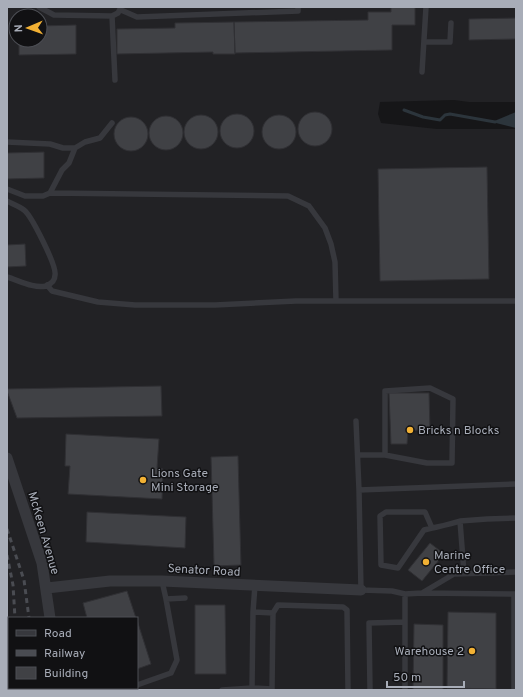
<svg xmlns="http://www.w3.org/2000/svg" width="523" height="697" font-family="Overpass,sans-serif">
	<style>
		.built { fill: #222225; fill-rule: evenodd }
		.water { fill: #2c353c }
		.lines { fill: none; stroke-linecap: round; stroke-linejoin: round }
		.stream { stroke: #2c353c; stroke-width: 3 }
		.building { fill: #404145; stroke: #303034 }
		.lane { stroke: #37383d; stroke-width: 5.5 }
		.street { stroke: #37383d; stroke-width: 11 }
		.rail { stroke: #4a4c52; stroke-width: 3; stroke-dasharray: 5 4; stroke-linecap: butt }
		.poi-dot { fill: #f2b134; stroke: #111113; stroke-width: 1.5 }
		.labels { text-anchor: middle; stroke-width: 3; stroke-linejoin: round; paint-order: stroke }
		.poi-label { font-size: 12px; fill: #a8adb8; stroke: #111113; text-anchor: start }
		.street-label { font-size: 12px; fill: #a8adb8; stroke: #111113 }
	</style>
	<rect width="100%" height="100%" fill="#161618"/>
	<path class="built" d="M7,7H516V102H469L454,100L380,102L378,114L381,123L437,129H516V690H7ZM16,16H40V40H16ZM9,618H137V688H9Z"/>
	<path class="water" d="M516,112V128L492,122Z"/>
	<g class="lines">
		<path class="stream" d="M404,110L423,117L440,120L445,115L450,114L495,122"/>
	</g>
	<path class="building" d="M391,7H415V25H392V50L235,53L234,22L368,20V12H391Z
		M516,18V39L469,40V19Z
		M234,22L235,54H213V52L117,54V29L175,28V23Z
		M76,25V54L19,55V40H40V26Z
		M298 129a17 17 0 1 1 34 0a17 17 0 1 1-34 0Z
		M220 131a17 17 0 1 1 34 0a17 17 0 1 1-34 0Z
		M184 132a17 17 0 1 1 34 0a17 17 0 1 1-34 0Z
		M262 132a17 17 0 1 1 34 0a17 17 0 1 1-34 0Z
		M149 133a17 17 0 1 1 34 0a17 17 0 1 1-34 0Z
		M114 134a17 17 0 1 1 34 0a17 17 0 1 1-34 0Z
		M44,152V178L7,179V153Z
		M487,167L489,279L380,281L378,169Z
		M25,244L26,266L7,267V245Z
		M161,386L162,416L17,418L7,391V389Z
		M389,393H429L430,429L408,431L407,444H391Z
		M66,434L159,439L157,468L163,469L162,499L68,494L70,466H65Z
		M238,456L241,565L214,566L211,457Z
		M87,512L186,517L185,548L86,542Z
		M430,543L444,554L422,581L408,570Z
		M127,591L136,618H87L83,603Z
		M195,605H225L226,674H195Z
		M448,612L496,613V689L447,688Z
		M137,620L151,664L137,669Z
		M414,624L443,625V690H413Z"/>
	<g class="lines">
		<path class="lane" d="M39,7L54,15L112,16L118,13L121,7
			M121,10L137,17L298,11V7
			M112,16L115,80
			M424,42H450L451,23
			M422,72L426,7
			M7,142L50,144L63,148H75
			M7,189L25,196H43L50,193L62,170L69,163L75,148L85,142L100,138L112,123
			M50,193L288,196L309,206L325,228L331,244L335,262L336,301
			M7,201C12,204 19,206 24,210C31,215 57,266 55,275C55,281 51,284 46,286C34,289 18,280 7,277
			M47,285L52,291L98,302L135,305H215L296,301H516
			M430,388L453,399L452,463H427L385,455V391Z
			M356,421L359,490
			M358,455H385
			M516,484L359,490L361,590L392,591L405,594L422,593L454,574L516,572
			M460,521L487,519L516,518
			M432,528L425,512H386L380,516L381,565L398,568L424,530C436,527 448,525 460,521L464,573
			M162,581L166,599L185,598
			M422,593L516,594
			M405,594V690
			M514,594V690
			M253,612L273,613L272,689
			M273,613L278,605L343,607L347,610L348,690
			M137,685L171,673L177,660L166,599
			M89,688L90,690
			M252,688L253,612L255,585
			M101,690L118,688
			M222,690L252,688L272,689V690
			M370,690L369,623L405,622"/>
		<path class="street" d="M7,458L42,563L50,618
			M47,588L110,581H162L361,590
			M59,688V690"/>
		<path class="rail" d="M7,529L24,580L29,618
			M7,555L13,585L15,618
			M17,688V690
			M26,690V688"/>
	</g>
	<g class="poi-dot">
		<circle cx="410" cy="430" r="4"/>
		<circle cx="143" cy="480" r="4"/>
		<circle cx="426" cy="562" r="4"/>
		<circle cx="472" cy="651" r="4"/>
	</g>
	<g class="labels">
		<g class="poi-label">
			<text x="418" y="434">Bricks n Blocks</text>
			<text x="151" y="477">Lions Gate<tspan x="151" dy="14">Mini Storage</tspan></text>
			<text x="434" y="559">Marine<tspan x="434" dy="14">Centre Office</tspan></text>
			<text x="464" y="655" text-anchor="end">Warehouse 2</text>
		</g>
		<g class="street-label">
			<text transform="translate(44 533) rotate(74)" y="4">McKeen Avenue</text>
			<text transform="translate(204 570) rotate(3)" y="4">Senator Road</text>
		</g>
	</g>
	<rect width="523" height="697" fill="none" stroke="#a8adb8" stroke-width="16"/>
	<rect x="8" y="617" width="130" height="72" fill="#111113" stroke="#4d4f55"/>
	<rect x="16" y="630" width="20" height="6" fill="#37383d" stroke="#4d4f55"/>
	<text x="44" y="637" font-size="12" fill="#a8adb8">Road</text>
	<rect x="16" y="650" width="20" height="6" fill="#4a4c52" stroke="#4d4f55"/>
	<text x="44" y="657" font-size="12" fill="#a8adb8">Railway</text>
	<rect x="16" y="667" width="20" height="12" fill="#404145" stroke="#4d4f55"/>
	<text x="44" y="677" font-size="12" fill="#a8adb8">Building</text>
	<g transform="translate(28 28) rotate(268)"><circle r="19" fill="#111113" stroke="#4d4f55"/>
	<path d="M0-3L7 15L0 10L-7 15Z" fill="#f2b134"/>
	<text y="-6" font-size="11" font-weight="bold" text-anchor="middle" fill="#a8adb8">N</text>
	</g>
	<path d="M387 681v6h77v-6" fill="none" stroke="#a8adb8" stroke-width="2"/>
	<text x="393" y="681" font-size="12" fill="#a8adb8" stroke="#111113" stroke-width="3" paint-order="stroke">50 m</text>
</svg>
